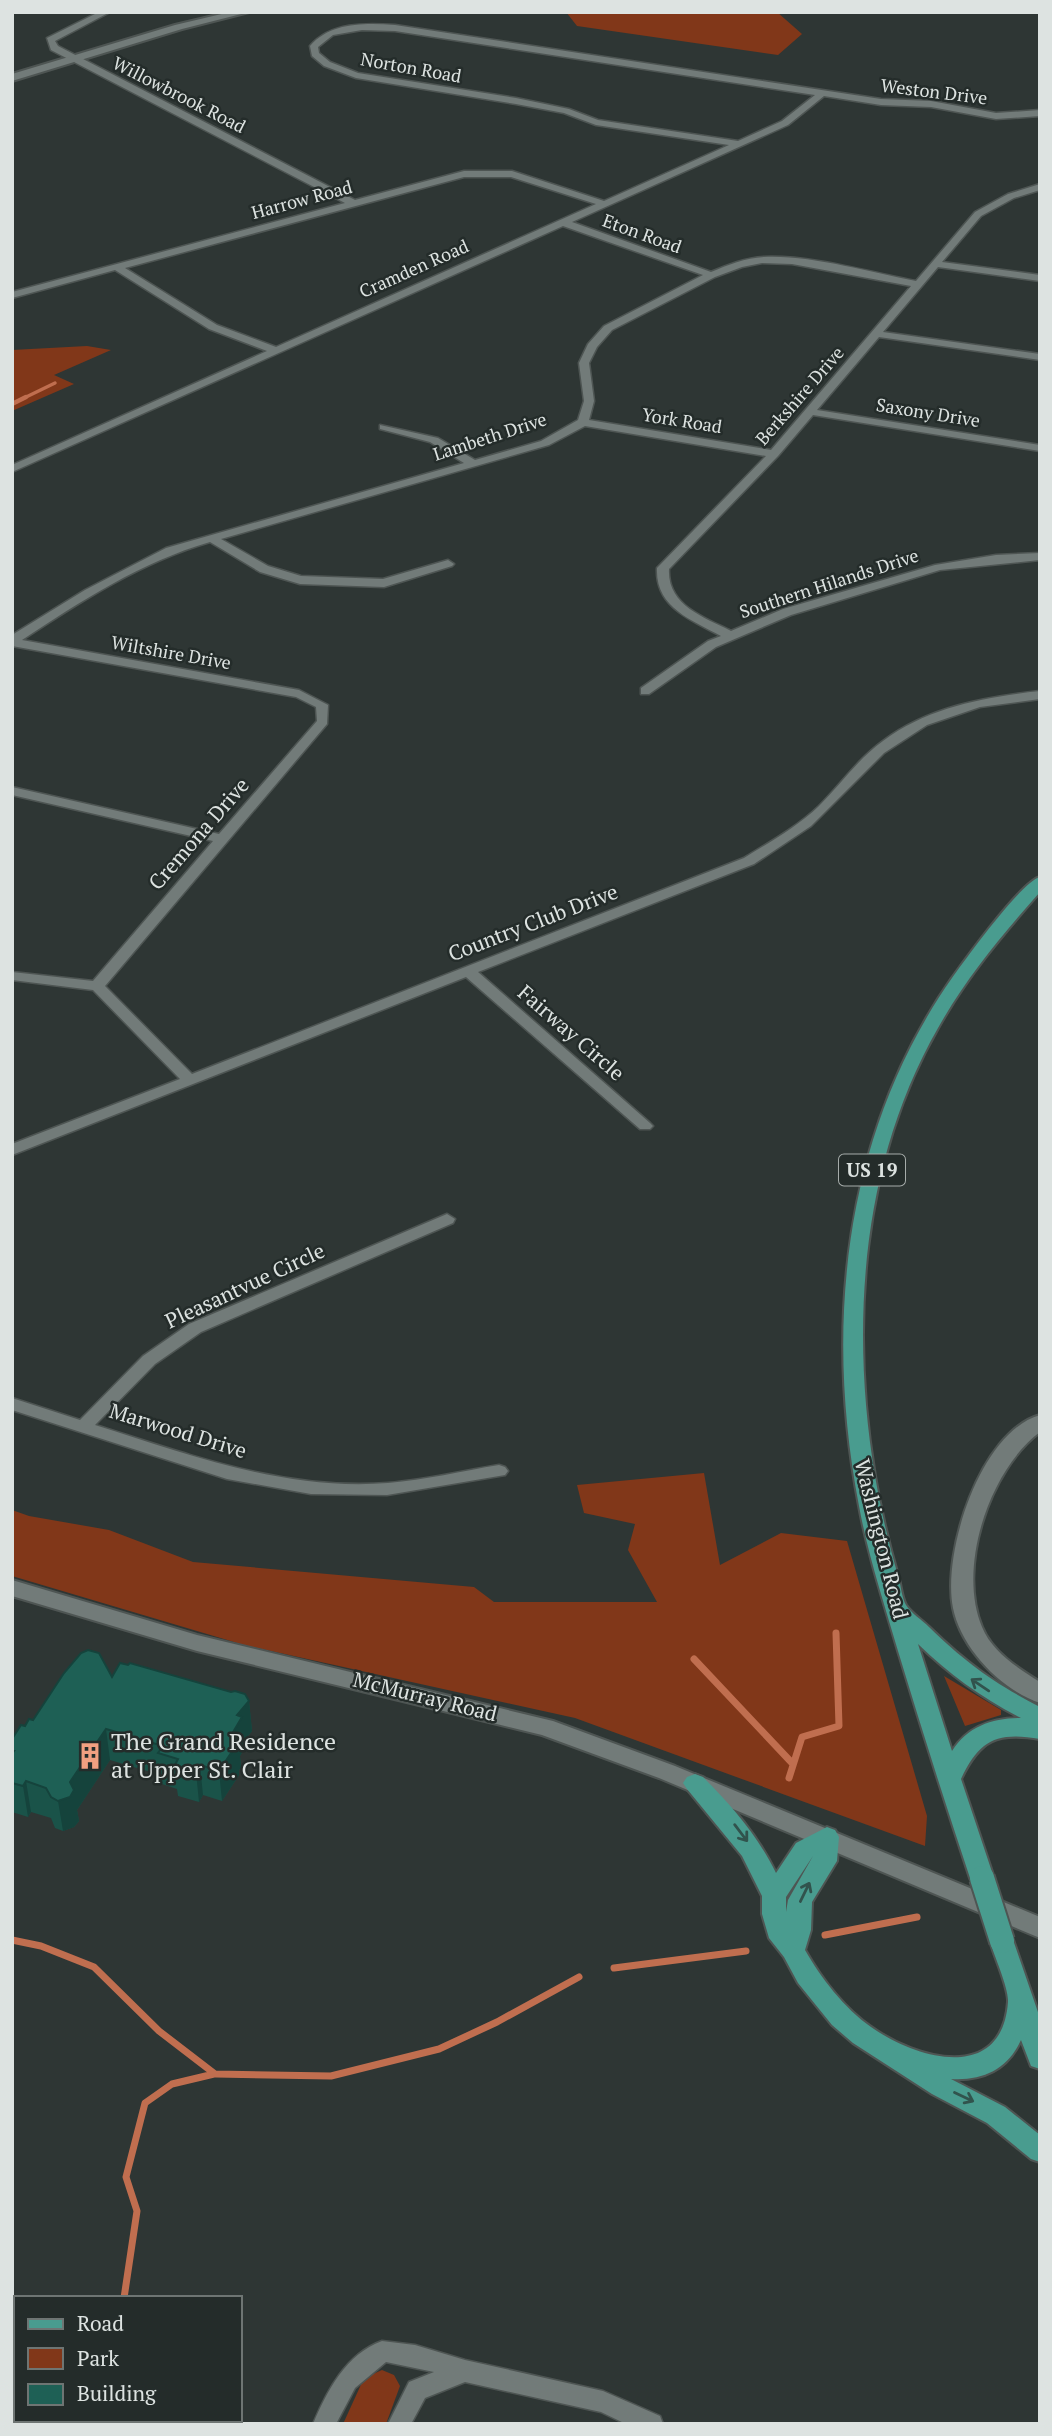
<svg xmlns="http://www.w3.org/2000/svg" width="1052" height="2436" font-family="'PT Serif',serif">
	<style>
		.green { fill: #813719 }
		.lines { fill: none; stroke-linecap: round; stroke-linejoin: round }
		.stream-far2 { stroke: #c06e4f; stroke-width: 3.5 }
		.stream-far1 { stroke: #c06e4f; stroke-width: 4.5 }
		.stream { stroke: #c06e4f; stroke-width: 7 }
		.minor-casing { stroke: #4e5553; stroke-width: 3 }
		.tertiary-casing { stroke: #4e5553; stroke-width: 4 }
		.secondary-casing { stroke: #4e5553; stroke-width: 4 }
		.primary-casing { stroke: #4e5553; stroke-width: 4 }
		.minor { fill: #727b79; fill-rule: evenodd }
		.tertiary { fill: #727b79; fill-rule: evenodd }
		.secondary { fill: #727b79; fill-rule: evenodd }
		.primary { fill: #499c8f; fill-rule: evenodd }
		.primary-bridge-casing { stroke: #4e5553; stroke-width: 28; stroke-linecap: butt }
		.primary-bridge { stroke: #499c8f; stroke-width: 24 }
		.wall { fill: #1a5349 }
		.shaded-wall { fill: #15433c }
		.building { fill: #1e6055; stroke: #15433c; stroke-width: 2 }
		.oneway { stroke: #31534d }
		.labels { text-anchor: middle; stroke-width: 5; stroke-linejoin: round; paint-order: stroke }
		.far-street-label { font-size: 18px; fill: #dde3e1; stroke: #242c2a }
		.shield { fill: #242c2a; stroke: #a6acaa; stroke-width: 2 }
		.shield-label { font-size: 19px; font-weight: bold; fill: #dde3e1 }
		.street-label { font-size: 21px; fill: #dde3e1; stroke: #242c2a }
		.near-poi-label { font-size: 24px; fill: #dde3e1; stroke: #242c2a; text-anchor: start }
	</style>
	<rect width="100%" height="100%" fill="#2e3634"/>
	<path class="green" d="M566,12H777L802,34L778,55L577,26Z
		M87,346L111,350L54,375L74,384L12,411V350Z
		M704,1473L720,1565L781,1533L847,1541L927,1816L925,1846L575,1718L244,1645L12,1576V1510L29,1516L109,1530L193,1562L474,1587L494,1602H657L628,1550L635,1524L584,1513L577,1485Z
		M944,1676L1001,1710V1715L965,1726Z
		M382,2370L394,2375L400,2386L386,2424H343L364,2378Z"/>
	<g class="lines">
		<path class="stream-far2" d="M22,399L55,383"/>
		<path class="stream-far1" d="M12,404L26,397"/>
		<path class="stream" d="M694,1659L793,1764
			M789,1778L802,1737L839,1726L836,1633
			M825,1935L917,1917
			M12,1940L41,1946L94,1967L159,2031L215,2074L331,2076L439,2049L497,2022L579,1977
			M614,1968L746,1951
			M124,2298L137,2211L126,2177L145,2103L172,2084L214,2074
			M92,2420L93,2424"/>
		<defs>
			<path id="minor" d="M99,12H110L55,41L58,46L355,200L464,171H512L604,201L729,145L596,125L564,113L516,104L356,78L324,66L312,56L310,46C331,22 365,23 395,25L881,99L931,101L996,113L1040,110V116L996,119L931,107L881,105L824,96L788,125L572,222L711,272C728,265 745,258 764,257C812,255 868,272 916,281L975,212L1008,194L1040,184V190L1014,198L981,216L942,262L1040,275V281L938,267L883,332L1040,354V360L879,337L817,410L1040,445V451L813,415L778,456L669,569C667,605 703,617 731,631L783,609L935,565L996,555L1040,553V560L940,570L791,615L716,647L649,694H641V688L708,641L721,636C691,620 655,607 657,568L766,456L585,426L549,445L221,539L268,566L301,576L383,579L448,560L454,564L452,566L384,587L300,584L260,572L210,542C141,562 81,601 22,640L299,690L328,705L327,724L105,986L192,1074L744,858C770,842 797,827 819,806C841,784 858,759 883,741C928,707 985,697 1040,691V699L980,707L927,725L884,753L811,826L754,864L478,972L650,1123L653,1126L650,1129H640L466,977L12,1155V1144L180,1079L93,990L12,980V972L93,981L213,841L12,795V787L219,834L317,721L316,707L296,697L12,646V635L85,590L166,548L464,463L430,442L380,429V425L438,438L475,460L541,441L578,420L584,401L579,363L588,344L604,326L703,275L563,226L12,472V465L267,351L209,329L115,270L12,298V292L345,203L51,50L47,38ZM362,30L395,31L815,95L782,121L738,141L598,120L569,109L516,98L358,73L330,62L319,53L318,47L333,35ZM464,177H511L596,204L276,347L217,325L125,268ZM762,263L792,264L911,286L771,450L589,420L594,401L589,363L597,347L612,330L715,277L742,267Z
				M447,1214L455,1219L453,1223L201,1332L155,1364L95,1425C190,1455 286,1491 388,1483C425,1480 462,1471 499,1465L505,1467L508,1471L505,1475L387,1495L311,1494L227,1479L12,1410V1398L80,1420L143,1356L189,1324Z
				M382,2341L415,2345L465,2360L603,2391L660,2416L663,2424H626L601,2412L465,2382L425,2398L411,2424H388L409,2382L434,2372L386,2362L355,2388L336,2424H313C327,2391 346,2354 382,2341Z"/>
			<path id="tertiary" d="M230,12H249L182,29L12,81V74L175,25Z
				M1040,1415V1432C989,1470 957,1568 982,1627C992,1652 1019,1669 1040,1682V1703C1001,1690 961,1648 953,1608C942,1553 980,1432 1040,1415Z"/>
			<path id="secondary" d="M12,1580L197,1635L553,1721L675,1766L1040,1917V1938L659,1778L542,1735L197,1651L12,1596Z"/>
			<path id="primary" d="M1040,877V892C1002,935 966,978 938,1028C861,1162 850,1326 875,1476C881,1511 889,1545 899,1579C901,1587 902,1598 906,1605C911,1613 922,1620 929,1627C966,1663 994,1683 1040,1707V1739C997,1732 980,1739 961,1779L994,1878L991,1885L982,1888L973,1885L970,1878C945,1803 921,1727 898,1651C884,1603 868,1555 859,1506C824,1324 844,1132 952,978C965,960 1022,881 1040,877ZM918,1644C950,1675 982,1698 1021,1718C993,1718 968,1726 952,1751Z
				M695,1774L703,1777C732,1806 758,1836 776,1873L796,1843L827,1827L835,1830L839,1837L837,1861L812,1902L811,1930L805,1950C821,1978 844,2008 871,2027C916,2059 1002,2084 1008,2002C1009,1988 994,1956 990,1941L993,1934L1002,1931L1011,1934L1040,2018V2069L1031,2066L1021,2040C1008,2069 983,2081 951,2079L1005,2107L1040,2135V2162L1031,2159L987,2123L932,2094L853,2043L832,2025L798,1983L784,1957L769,1938L762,1914V1896L742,1856L687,1789L683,1783L687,1777ZM813,1856L788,1900L786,1912V1897Z"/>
		</defs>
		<use href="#minor" class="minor-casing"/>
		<use href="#tertiary" class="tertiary-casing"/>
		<use href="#secondary" class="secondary-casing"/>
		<use href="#primary" class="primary-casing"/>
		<use href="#minor" class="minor"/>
		<use href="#tertiary" class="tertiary"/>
		<use href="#secondary" class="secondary"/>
		<use href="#primary" class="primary"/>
		<defs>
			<path id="primary-bridge" d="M982,1878L1002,1941"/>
		</defs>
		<use href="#primary-bridge" class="primary-bridge-casing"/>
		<use href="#primary-bridge" class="primary-bridge"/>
	</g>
	<path class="wall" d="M112,1677L249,1701L252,1731L245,1740V1747L240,1756L241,1767L239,1770V1775L222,1801L203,1795L199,1802L178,1796L177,1789L162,1784L161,1775L110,1760L77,1810L79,1821L74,1827L63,1831L55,1828L51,1818L31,1812L28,1817L12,1812V1739L25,1726L33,1720Z"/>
	<path class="shaded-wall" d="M249,1701L252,1731L245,1740V1747L240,1756L241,1767L239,1770V1775L222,1801L219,1771L237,1715Z
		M106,1729L110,1760L77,1810L79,1821L74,1827L63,1831L58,1801Z
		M200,1765L203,1795L199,1802L196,1772Z
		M26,1781L31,1812L28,1817L23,1786Z"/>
	<path class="building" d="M88,1650L99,1653L112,1677L120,1663L128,1665L130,1663L231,1692L235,1691L245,1694L249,1701L237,1715L242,1717L232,1734L238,1736L234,1743L237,1744L219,1771L200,1765L196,1772L175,1765L178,1759L158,1753L163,1746L106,1729L70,1782L74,1790L70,1797L58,1801L51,1797L46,1788L26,1781L23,1786L12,1783V1754L14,1751H12V1739L21,1725L25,1726L29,1719L33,1720L64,1673L81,1653Z"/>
	<defs><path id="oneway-shaft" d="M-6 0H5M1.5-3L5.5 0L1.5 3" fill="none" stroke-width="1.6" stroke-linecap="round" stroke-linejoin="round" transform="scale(1.75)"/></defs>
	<g class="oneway">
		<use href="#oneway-shaft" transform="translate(980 1685) rotate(-146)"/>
		<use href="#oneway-shaft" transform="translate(741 1833) rotate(53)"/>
		<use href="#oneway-shaft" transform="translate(805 1892) rotate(-64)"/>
		<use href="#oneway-shaft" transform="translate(964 2097) rotate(25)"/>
	</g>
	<defs>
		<symbol id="building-bare" viewBox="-9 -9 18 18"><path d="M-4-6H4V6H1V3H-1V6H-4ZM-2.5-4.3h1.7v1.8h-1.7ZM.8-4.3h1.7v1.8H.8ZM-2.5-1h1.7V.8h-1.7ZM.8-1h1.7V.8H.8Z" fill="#f2a081" stroke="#242c2a" stroke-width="2.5" paint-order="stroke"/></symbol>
	</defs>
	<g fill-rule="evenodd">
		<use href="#building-bare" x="71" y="1737" width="38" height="38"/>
	</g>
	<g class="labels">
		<g class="far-street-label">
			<text transform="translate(411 68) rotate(10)" y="6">Norton Road</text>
			<text transform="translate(934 92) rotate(7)" y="6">Weston Drive</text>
			<text transform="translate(179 95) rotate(27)" y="6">Willowbrook Road</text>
			<text transform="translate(302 200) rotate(-15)" y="6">Harrow Road</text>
			<text transform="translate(642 234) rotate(20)" y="6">Eton Road</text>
			<text transform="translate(414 269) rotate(-24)" y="6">Cramden Road</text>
			<text transform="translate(800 396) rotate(-49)" y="6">Berkshire Drive</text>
			<text transform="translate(928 413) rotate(9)" y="6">Saxony Drive</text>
			<text transform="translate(682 421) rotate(9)" y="6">York Road</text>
			<text transform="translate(490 437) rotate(-18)" y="6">Lambeth Drive</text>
			<text transform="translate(829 584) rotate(-18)" y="6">Southern Hilands Drive</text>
			<text transform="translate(171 653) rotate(10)" y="6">Wiltshire Drive</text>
		</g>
		<rect class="shield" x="839" y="1154.5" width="66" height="31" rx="5"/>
		<g class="shield-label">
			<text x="872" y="1177">US 19</text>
		</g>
		<g class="street-label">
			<text transform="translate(199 834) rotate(-49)" y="7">Cremona Drive</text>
			<text transform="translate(533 923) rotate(-21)" y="7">Country Club Drive</text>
			<text transform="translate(571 1033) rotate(41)" y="7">Fairway Circle</text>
			<text transform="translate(245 1286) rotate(-25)" y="7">Pleasantvue Circle</text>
			<text transform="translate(178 1431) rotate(17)" y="7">Marwood Drive</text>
			<text transform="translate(881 1539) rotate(76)" y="7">Washington Road</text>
			<text transform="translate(425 1697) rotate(14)" y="7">McMurray Road</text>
		</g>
		<g class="near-poi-label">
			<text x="111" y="1750">The Grand Residence<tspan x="111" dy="28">at Upper St. Clair</tspan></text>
		</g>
	</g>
	<rect width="1052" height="2436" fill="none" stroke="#dde3e1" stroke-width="28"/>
	<rect x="14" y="2296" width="228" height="126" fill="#242c2a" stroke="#6e7573" stroke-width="2"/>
	<rect x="28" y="2319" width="35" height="10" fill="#499c8f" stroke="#6e7573" stroke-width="2"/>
	<text x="77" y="2331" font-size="21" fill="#dde3e1">Road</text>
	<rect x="28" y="2348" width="35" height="21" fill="#813719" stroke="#6e7573" stroke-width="2"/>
	<text x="77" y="2366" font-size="21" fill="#dde3e1">Park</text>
	<rect x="28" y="2384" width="35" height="21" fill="#1e6055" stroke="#6e7573" stroke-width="2"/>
	<text x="77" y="2401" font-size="21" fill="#dde3e1">Building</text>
</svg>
